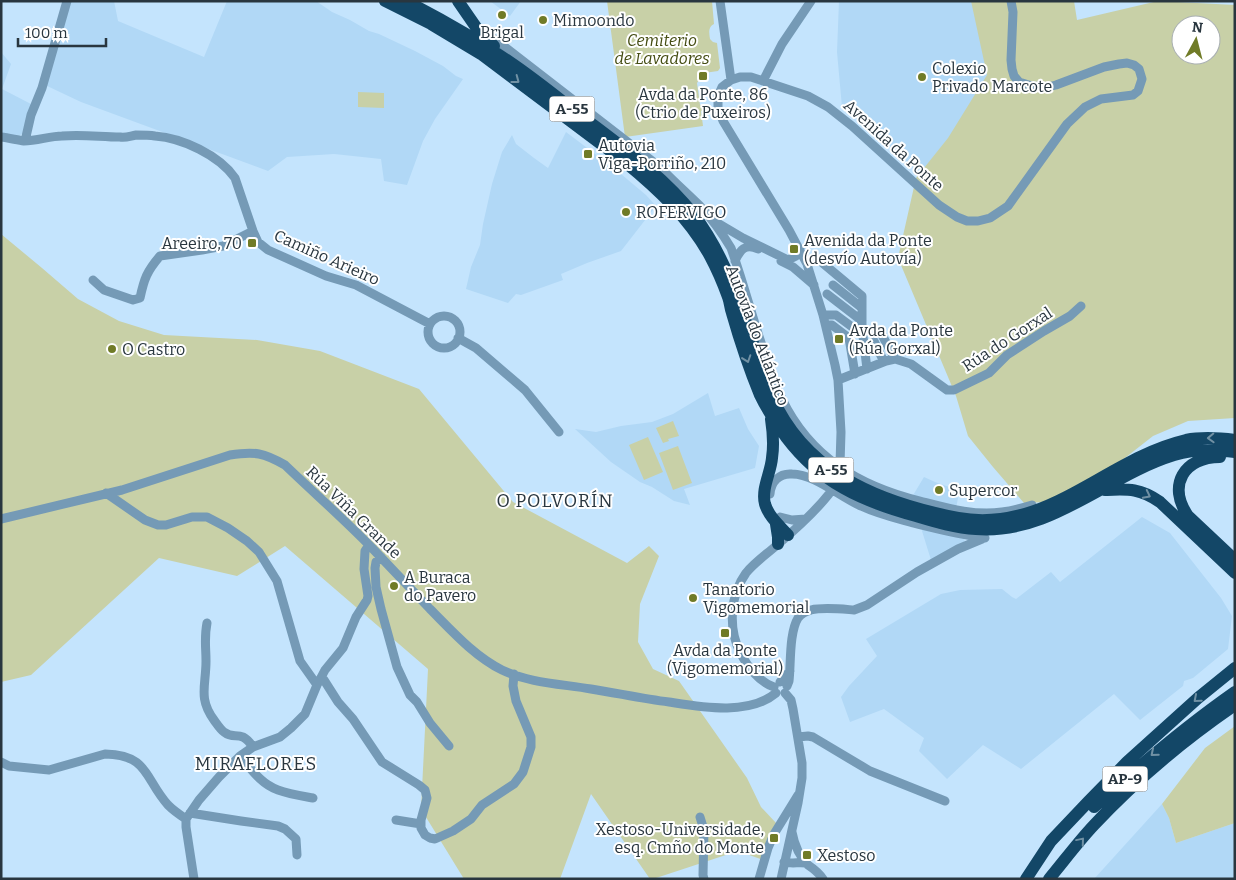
<svg xmlns="http://www.w3.org/2000/svg" width="1236" height="880" font-family="Bitter,serif">
	<style>
		.built { fill: #b1d8f6 }
		.green { fill: #c8d0a7; fill-rule: evenodd }
		.lines { fill: none; stroke-linecap: round; stroke-linejoin: round }
		.minor { stroke: #759ab6; stroke-width: 9 }
		.highway { stroke: #134767; stroke-width: 12 }
		.oneway { stroke: #7191a4 }
		.poi-dot { fill: #707b27; stroke: #fff; stroke-width: 2 }
		.labels { text-anchor: middle; stroke-width: 4; stroke-linejoin: round; paint-order: stroke }
		.shield { fill: #fff; stroke: #697279; stroke-width: 1 }
		.shield-label { font-size: 15px; font-weight: bold; fill: #29363f }
		.poi-label { font-size: 16px; fill: #29363f; stroke: #fff; text-anchor: start }
		.park-label { font-size: 16px; font-style: italic; fill: #444c12; stroke: #fff }
		.street-label { font-size: 16px; fill: #29363f; stroke: #fff }
		.neighbourhood-label { font-size: 18px; letter-spacing: 1px; fill: #29363f; stroke: #fff }
	</style>
	<rect width="100%" height="100%" fill="#c4e4fd"/>
	<path class="built" d="M71,1H114L118,21L204,57L227,1H316L332,12L350,20L369,31L379,34L415,51L443,66L456,76L463,79L435,119L423,141L407,185L384,181L381,159L353,156L334,154L287,157L268,171L81,102L45,85Z
		M490,1H521L510,16Z
		M839,1H1005L1004,101L926,179L842,107L837,52Z
		M1,52L11,64L2,89L31,104L23,133L19,136L1,134Z
		M566,132L615,169L646,195L656,206L621,251L587,263L561,274L563,280L521,295L516,294L508,303L466,289L471,267L480,245L483,224L492,184L502,152L512,135L516,144L534,158L548,168Z
		M708,393L715,416L739,408L748,429L759,446L755,468L684,489L690,505L674,501L652,487L640,482L611,462L575,429L596,432L621,426L652,422L673,414Z
		M924,477L935,482L949,487V493L958,498L956,508L912,497Z
		M1142,517L1170,533L1221,598L1232,616L1228,649L1193,678L1184,681L1183,686L1140,720L1114,694L1021,769L983,745L947,779L919,751L924,738L884,709L850,722L841,697L849,686L877,656L866,639L941,594L960,590L1002,589L1012,597L1016,599L1051,572L1060,582Z
		M923,528L964,538L965,543L931,560L922,531Z
		M1162,804L1169,818L1176,843L1235,823V879H1094Z"/>
	<path class="green" d="M607,1H712L714,24C708,27 709,33 710,39L713,42L717,43L720,68L718,71L704,73L697,83L700,105H702L703,111H701L703,126L625,137Z
		M971,1H1074L1077,20L1158,1L1235,5V418L1188,421L1153,436L1107,472L1047,502L1024,503L993,467L968,436L956,396L898,258L916,178L948,138L987,75ZM1181,25H1211V55H1181Z
		M358,92L384,93V108L358,107Z
		M1,234L42,268L78,299L119,321L164,335L257,340L320,351L419,389L513,502L627,563L649,546L659,556L640,604L638,642L653,669L679,681L747,778L761,807L777,824L766,841V861L738,851L653,879H650L591,794L560,879H464L421,809L428,669L285,546L237,576L159,558L31,675L1,682Z
		M673,421L679,436L668,439L669,441L663,443L656,428Z
		M648,437L663,472L644,480L629,445Z
		M678,446L692,483L673,490L659,453Z
		M1235,726V823L1176,843L1169,818L1162,804L1205,748Z"/>
	<g class="lines">
		<path class="minor" d="M720,1L731,80
			M492,37L660,167C673,181 687,193 700,206C712,219 722,233 731,248C744,284 753,321 766,357C770,371 775,385 782,399C810,457 859,486 920,501C947,508 974,516 1002,512C1012,511 1022,508 1032,505
			M763,81L782,44L811,1
			M1,137C9,138 17,140 24,141C37,141 50,136 62,136C82,134 101,137 120,137C126,138 130,136 136,135C142,135 149,135 155,136C182,138 219,155 235,178L253,231L258,242L268,250L326,276L356,285L430,324
			M25,141L31,115L42,88L67,1
			M716,222L743,238L788,260L796,256L800,249
			M819,260L862,296V328L867,369
			M735,261C740,250 745,243 758,249
			M781,261L793,267L814,285
			M93,280L104,290L133,300L140,298C144,279 147,271 160,256L202,250L223,246L253,231
			M833,285L862,308
			M827,294L862,321
			M823,315H836L863,335
			M428 332a16 16 0 1 1 32 0a16 16 0 1 1-32 0Z
			M826,325H832L849,338L855,374
			M882,335L895,359
			M458,338L476,348L525,390L559,432
			M874,341L884,362
			M838,380L886,361L895,359L911,364L947,390H954L989,373L1007,355L1044,331L1070,316L1081,306
			M840,464L841,432L838,380L835,365L823,315L807,264L789,230L723,121L718,108V96L722,87L731,80L740,77H751L808,96L828,107L852,126L939,205L957,217L967,221H978L990,218L1008,206L1067,124L1085,107L1101,99L1133,95L1138,91L1142,79L1139,69L1134,65L1127,63L1119,64L1104,67L1056,85L1048,87L1032,86L1019,82L1014,76L1012,69L1011,60L1013,12L1011,1
			M106,493L145,520L158,525H166L192,517H207L228,528L247,541L259,552L277,581L300,661L317,685
			M770,494C771,482 779,473 792,474C815,474 840,497 861,506C878,514 895,518 913,523C937,529 960,535 985,538
			M780,517L792,520L806,519
			M1,519L122,490L230,455C255,451 264,453 285,465C314,493 345,520 373,549C392,569 411,589 430,609C452,631 474,656 502,670C529,683 562,684 591,689C617,693 643,699 669,702C701,707 749,716 776,693
			M381,557L376,562L375,568L376,587L381,609L397,667L410,695L417,702L430,723L449,746
			M207,623C204,638 206,647 206,661C206,686 198,698 214,720C217,724 220,729 224,732C235,741 240,728 253,747
			M321,678L324,680L338,702L353,719L382,762L419,785L425,790L427,798L421,820V828L425,835L430,838L435,839L453,831L471,819L482,805L514,784L523,772L531,747V737L516,701L513,686L514,674
			M780,682L790,671
			M787,686L789,681C791,664 789,633 798,618C801,614 806,611 811,610C823,607 841,609 854,610L867,605L917,572L958,549L982,539
			M774,687C759,682 747,666 740,652C728,628 730,595 746,573C755,562 767,554 777,545C796,529 814,513 829,494
			M798,737L808,736L813,737L870,771L945,801
			M240,756C251,769 261,784 278,790C289,794 302,796 313,798
			M1,762L9,766L49,770L105,754C149,755 144,778 168,805C173,810 180,815 186,819
			M190,813L241,821L278,826L285,829L296,839L297,855
			M700,817L704,830L703,875L704,879
			M396,820L421,824
			M792,832C794,843 799,856 808,865C814,869 819,873 823,879
			M784,862C791,864 799,862 806,863
			M194,879L186,827V819L199,800L219,777L240,756L253,747L280,737L291,728L305,714L317,685L325,670L343,648L356,617L367,600L368,596L364,569L365,551L369,545
			M759,879L768,848L774,834L798,795
			M781,879L798,803L802,778V763L793,709L791,700L785,693"/>
		<path class="highway" d="M385,1L431,24L481,54L625,162C658,189 689,218 710,256C717,269 723,283 728,297C730,302 730,308 732,313C740,341 749,368 760,395C767,410 776,423 786,437C821,483 861,501 916,516C936,522 956,528 976,529C1051,535 1106,476 1174,455C1193,449 1215,449 1235,452
			M406,1C443,20 480,41 514,65C540,83 564,103 588,121C625,149 665,178 694,215C723,253 738,298 753,343C760,365 767,388 778,409C815,478 886,504 958,518C1048,534 1105,459 1186,440C1201,437 1219,438 1235,440
			M458,1L478,30L494,46
			M771,419C773,432 774,445 772,458C771,472 761,489 765,504C769,517 779,525 788,535
			M1220,457C1184,457 1167,485 1188,516L1235,560
			M1105,490C1128,489 1140,488 1160,502L1235,573
			M776,524L778,537V544
			M1094,807C1139,766 1185,727 1235,692
			M1026,879L1051,841L1088,802L1127,762L1198,698L1235,668
			M1049,879C1064,861 1078,842 1094,825C1136,780 1184,740 1235,705"/>
	</g>
	<defs><path id="oneway-chevron" d="M-2-3.5L2.5 0L-2 3.5" fill="none" stroke-width="1.6" stroke-linecap="round" stroke-linejoin="round" transform="scale(1.25)"/></defs>
	<g class="oneway">
		<use href="#oneway-chevron" transform="translate(516 80) rotate(37)"/>
		<use href="#oneway-chevron" transform="translate(747 359) rotate(71)"/>
		<use href="#oneway-chevron" transform="translate(1211 438) rotate(178)"/>
		<use href="#oneway-chevron" transform="translate(1147 495) rotate(27)"/>
		<use href="#oneway-chevron" transform="translate(1197 699) rotate(139)"/>
		<use href="#oneway-chevron" transform="translate(1154 753) rotate(140)"/>
		<use href="#oneway-chevron" transform="translate(1081 841) rotate(-50)"/>
	</g>
	<g class="poi-dot">
		<circle cx="502" cy="15" r="5"/>
		<circle cx="543" cy="20" r="5"/>
		<rect x="698" y="71" width="10" height="10" rx="2.5"/>
		<circle cx="922" cy="77" r="5"/>
		<rect x="583" y="149" width="10" height="10" rx="2.5"/>
		<circle cx="626" cy="212" r="5"/>
		<rect x="247" y="238" width="10" height="10" rx="2.5"/>
		<rect x="789" y="244" width="10" height="10" rx="2.5"/>
		<rect x="834" y="334" width="10" height="10" rx="2.5"/>
		<circle cx="112" cy="349" r="5"/>
		<circle cx="939" cy="490" r="5"/>
		<circle cx="394" cy="586" r="5"/>
		<circle cx="693" cy="598" r="5"/>
		<rect x="720" y="628" width="10" height="10" rx="2.5"/>
		<rect x="769" y="833" width="10" height="10" rx="2.5"/>
		<rect x="802" y="850" width="10" height="10" rx="2.5"/>
	</g>
	<g class="labels">
		<g class="shield">
			<rect x="549.5" y="96.5" width="45" height="25" rx="4"/>
			<rect x="808.5" y="457.5" width="45" height="25" rx="4"/>
			<rect x="1102.5" y="766.5" width="45" height="25" rx="4"/>
		</g>
		<g class="shield-label">
			<text x="572" y="114">A-55</text>
			<text x="831" y="475">A-55</text>
			<text x="1125" y="784">AP-9</text>
		</g>
		<g class="poi-label">
			<text x="553" y="26">Mimoondo</text>
			<text x="502" y="38" text-anchor="middle">Brigal</text>
			<text x="932" y="74">Colexio<tspan x="932" dy="18">Privado Marcote</tspan></text>
			<text x="703" y="100" text-anchor="middle">Avda da Ponte, 86<tspan x="703" dy="18">(Ctrio de Puxeiros)</tspan></text>
			<text x="598" y="151">Autovia<tspan x="598" dy="18">Viga-Porriño, 210</tspan></text>
			<text x="636" y="218">ROFERVIGO</text>
			<text x="804" y="246">Avenida da Ponte<tspan x="804" dy="18">(desvío Autovía)</tspan></text>
			<text x="242" y="249" text-anchor="end">Areeiro, 70</text>
			<text x="849" y="336">Avda da Ponte<tspan x="849" dy="18">(Rúa Gorxal)</tspan></text>
			<text x="122" y="355">O Castro</text>
			<text x="949" y="496">Supercor</text>
			<text x="404" y="583">A Buraca<tspan x="404" dy="18">do Pavero</tspan></text>
			<text x="703" y="595">Tanatorio<tspan x="703" dy="18">Vigomemorial</tspan></text>
			<text x="725" y="656" text-anchor="middle">Avda da Ponte<tspan x="725" dy="18">(Vigomemorial)</tspan></text>
			<text x="764" y="835" text-anchor="end">Xestoso-Universidade,<tspan x="764" dy="18">esq. Cmño do Monte</tspan></text>
			<text x="817" y="861">Xestoso</text>
		</g>
		<g class="park-label">
			<text x="662" y="46">Cemiterio<tspan x="662" dy="18">de Lavadores</tspan></text>
		</g>
		<g class="street-label">
			<text transform="translate(894 145) rotate(42)" y="6">Avenida da Ponte</text>
			<text transform="translate(327 257) rotate(24)" y="6">Camiño Arieiro</text>
			<text transform="translate(758 335) rotate(69)" y="6">Autovía do Atlántico</text>
			<text transform="translate(1007 339) rotate(-33)" y="6">Rúa do Gorxal</text>
			<text transform="translate(354 512) rotate(44)" y="6">Rúa Viña Grande</text>
		</g>
		<g class="neighbourhood-label">
			<text x="555" y="507">O POLVORÍN</text>
			<text x="256" y="770">MIRAFLORES</text>
		</g>
	</g>
	<rect width="1236" height="880" fill="none" stroke="#29363f" stroke-width="5"/>
	<g transform="translate(1196 40) rotate(7)"><circle r="24" fill="#ffffff" stroke="#a9afb2"/>
	<path d="M0-4L9 19L0 12L-9 19Z" fill="#707b27"/>
	<text y="-8" font-size="14" font-weight="bold" text-anchor="middle" fill="#29363f">N</text>
	</g>
	<path d="M18 38v8h88v-8" fill="none" stroke="#29363f" stroke-width="2.5"/>
	<text x="25" y="38" font-size="15" fill="#29363f" stroke="#ffffff" stroke-width="4" paint-order="stroke">100 m</text>
</svg>
